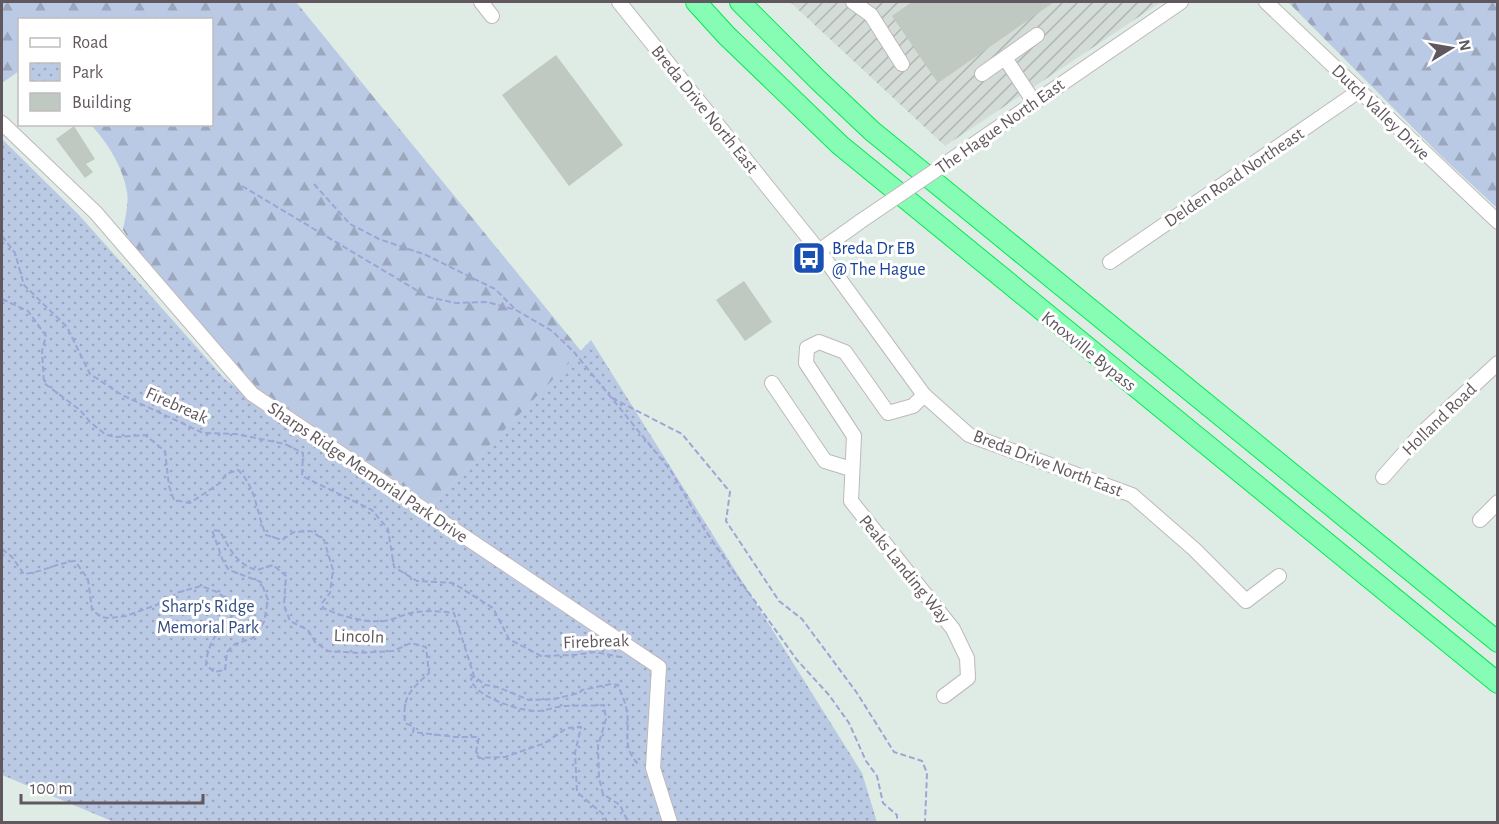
<svg xmlns="http://www.w3.org/2000/svg" width="1499" height="824" font-family="'Alegreya Sans',sans-serif">
	<style>
		.industrial { fill: url(#industrial-furrows) }
		.forest { fill: url(#forest-firs) }
		.park { fill: url(#park-dots) }
		.building { fill: #bfc8c1 }
		.lines { fill: none; stroke-linecap: round; stroke-linejoin: round }
		.minor-casing { stroke: #bfb7bd; stroke-width: 16 }
		.highway-casing { stroke: #01ea4e; stroke-width: 22 }
		.path { stroke: #9ea4d5; stroke-width: 2; stroke-dasharray: 6 3; stroke-linecap: butt }
		.minor { stroke: #fff; stroke-width: 14 }
		.highway { stroke: #86fcb4; stroke-width: 20 }
		.minor-bridge-casing { stroke: #bfb7bd; stroke-width: 16; stroke-linecap: butt }
		.minor-bridge { stroke: #fff; stroke-width: 14 }
		.labels { text-anchor: middle; stroke-width: 6; stroke-linejoin: round; paint-order: stroke }
		.street-label { font-size: 18px; fill: #61585f; stroke: #fff }
		.transit-label { font-size: 18px; fill: #164399; stroke: #fff; text-anchor: start }
		.park-label { font-size: 18px; fill: #344d83; stroke: #fff }
	</style>
	<defs>
		<pattern id="industrial-furrows" width="10" height="10" patternUnits="userSpaceOnUse" patternTransform="scale(1.5)"><rect width="10" height="10" fill="#d4dcd7"/><path d="M-1 1l2-2M0 10L10 0M9 11l2-2" fill="none" stroke="#afb5b2"/></pattern>
		<pattern id="forest-firs" width="22" height="20" patternUnits="userSpaceOnUse" patternTransform="scale(1.5)"><rect width="22" height="20" fill="#bbcae4"/><path d="M5 1l3.5 6h-7zM16 11l3.5 6h-7z" fill="#9ba7bc"/></pattern>
		<pattern id="park-dots" width="8" height="8" patternUnits="userSpaceOnUse" patternTransform="scale(1.5)"><rect width="8" height="8" fill="#bbcae4"/><path d="M2 2h.1M6 6h.1" fill="none" stroke="#9ba7bc" stroke-width="1.8" stroke-linecap="round"/></pattern>
	</defs>
	<rect width="100%" height="100%" fill="#dfece5"/>
	<path class="industrial" d="M790,2H1161L945,146Z"/>
	<path class="forest" d="M2,2H296L581,351L432,505L257,388L136,250L123,230C125,218 129,203 127,192C123,167 107,142 91,125L212,124V20H20L19,71L2,83Z
		M1288,2H1497V208L1439,154Z"/>
	<path class="park" d="M2,139L79,215L224,378L279,421L432,505L591,340L862,773L877,822H114L2,775Z"/>
	<path class="building" d="M912,2H1054L938,83L892,16Z
		M556,55L623,145L569,186L502,95Z
		M74,126L95,159L86,164L93,172L85,178L56,139Z
		M744,281L772,322L745,341L716,300Z"/>
	<g class="lines">
		<defs>
			<path id="minor" d="M481,2L492,16
				M619,2L819,251L924,395L969,435L1132,495L1194,549L1246,601L1279,576
				M853,2L871,15L902,64
				M1266,2L1498,222
				M1005,58L1034,102
				M982,74L1037,35
				M2,123L96,213L252,394L659,667L653,768L670,822
				M964,151L1181,2
				M819,251L861,221
				M1110,262L1359,91
				M772,383L825,461L851,469
				M924,395L913,406L888,413L845,352L819,342L807,348L806,363L854,436L851,501L953,629L967,658L968,678L944,696
				M1383,477L1422,433L1498,363
				M1480,520L1498,502"/>
			<path id="highway" d="M696,2L726,35L840,145L1498,683
				M740,2L818,80L872,131L1498,642"/>
		</defs>
		<use href="#minor" class="minor-casing"/>
		<use href="#highway" class="highway-casing"/>
		<path class="path" d="M314,184L350,224L379,239L426,255L495,289L514,308
			M242,186L428,297L456,303L487,302L516,310L552,331L574,352L671,471L705,530L731,568L797,660L829,695L849,723L866,761L877,776L883,803L897,815V822
			M2,236L15,253L24,285L67,327L90,374L122,395L203,433L236,434L285,444L303,453L302,476L372,510L388,529L394,567L417,581L453,583L493,608L509,639L541,656L574,655L595,652L620,657
			M2,299L28,311L46,336L42,351L44,383L80,410L90,422L106,435L117,437L145,435L165,451L169,486L174,500L190,503L220,483L226,474L238,470C257,488 256,513 266,535L282,540L294,532L311,531L324,540L333,570L330,593L322,603L323,608C341,616 364,623 384,621C393,620 402,615 411,613C426,610 440,611 454,613L474,676L485,685L497,687L529,700L554,699L579,693L582,690L611,684L618,685C621,693 626,703 627,712C630,735 621,746 639,765
			M612,398L682,434L730,492L726,521L779,601L802,619L857,693L894,752L922,761L927,773L925,822
			M2,549L12,557L24,574C43,572 57,563 75,561L88,579L92,610L101,617L109,618L126,616L170,600L176,593L201,586L217,592L230,602L235,613C219,629 207,643 206,665L214,672L225,670L227,652L235,644L253,638L264,622L268,600L261,582L229,570L223,561L212,530L220,531C229,548 237,565 257,570L273,565L286,576L284,605L290,621L308,630L315,642L328,651L359,653L393,651L411,643L426,647L429,673C411,690 402,696 405,723L414,727L413,732L456,737H479L476,752L479,758L505,757L545,743L567,728L581,727L575,753L577,792L604,815L607,822
			M474,676L471,679C474,697 522,712 539,711C548,710 557,706 566,706C579,705 591,706 604,705L606,719L598,746L599,778L603,794L620,805L628,822"/>
		<use href="#minor" class="minor"/>
		<use href="#highway" class="highway"/>
		<defs>
			<path id="minor-bridge" d="M861,221L964,151"/>
		</defs>
		<use href="#minor-bridge" class="minor-bridge-casing"/>
		<use href="#minor-bridge" class="minor-bridge"/>
	</g>
	<defs>
		<symbol id="bus-square" viewBox="-11 -11 22 22"><rect x="-9" y="-9" width="18" height="18" rx="4" fill="#1a4fb4" stroke="#fff"/><path d="M-5-6H5V4H4V6H2V4H-2V6H-4V4H-5ZM-3.5-4V0h7V-4ZM-3.5 1.2v1.5H-2V1.2ZM2 1.2v1.5H3.5V1.2Z" fill="#fff"/></symbol>
	</defs>
	<g fill-rule="evenodd">
		<use href="#bus-square" x="790" y="239" width="38" height="38"/>
	</g>
	<g class="labels">
		<g class="street-label">
			<text transform="translate(705 109) rotate(51)" y="6">Breda Drive North East</text>
			<text transform="translate(1381 112) rotate(44)" y="6">Dutch Valley Drive</text>
			<text transform="translate(1000 126) rotate(-35)" y="6">The Hague North East</text>
			<text transform="translate(1234 177) rotate(-34)" y="6">Delden Road Northeast</text>
			<text transform="translate(1089 351) rotate(39)" y="6">Knoxville Bypass</text>
			<text transform="translate(177 405) rotate(24)" y="6">Firebreak</text>
			<text transform="translate(1439 419) rotate(-44)" y="6">Holland Road</text>
			<text transform="translate(1048 463) rotate(21)" y="6">Breda Drive North East</text>
			<text transform="translate(368 472) rotate(34)" y="6">Sharps Ridge Memorial Park Drive</text>
			<text transform="translate(905 569) rotate(51)" y="6">Peaks Landing Way</text>
			<text transform="translate(359 636) rotate(2)" y="6">Lincoln</text>
			<text transform="translate(596 641) rotate(-2)" y="6">Firebreak</text>
		</g>
		<g class="transit-label">
			<text x="832" y="254">Breda Dr EB<tspan x="832" dy="21">@ The Hague</tspan></text>
		</g>
		<g class="park-label">
			<text x="208" y="612">Sharp's Ridge<tspan x="208" dy="21">Memorial Park</tspan></text>
		</g>
	</g>
	<rect width="1499" height="824" fill="none" stroke="#61585f" stroke-width="6"/>
	<rect x="18" y="18" width="195" height="108" fill="#ffffff" stroke="#c0bcbf" stroke-width="1.5"/>
	<rect x="30" y="38" width="30" height="9" fill="#ffffff" stroke="#c0bcbf" stroke-width="1.5"/>
	<text x="72" y="48" font-size="18" fill="#61585f">Road</text>
	<rect x="30" y="63" width="30" height="18" fill="url(#park-dots)" stroke="#c0bcbf" stroke-width="1.5"/>
	<text x="72" y="78" font-size="18" fill="#61585f">Park</text>
	<rect x="30" y="93" width="30" height="18" fill="#bfc8c1" stroke="#c0bcbf" stroke-width="1.5"/>
	<text x="72" y="108" font-size="18" fill="#61585f">Building</text>
	<g transform="translate(1451 48) rotate(79)" stroke="#ffffff" stroke-width="4.5" paint-order="stroke">
	<path d="M0-4.5L10 22L0 15L-10 22Z" fill="#61585f"/>
	<text y="-9" font-size="16" font-weight="bold" text-anchor="middle" fill="#61585f">N</text>
	</g>
	<path d="M21 794v9h182v-9" fill="none" stroke="#61585f" stroke-width="3"/>
	<text x="30" y="794" font-size="18" fill="#61585f" stroke="#ffffff" stroke-width="4.5" paint-order="stroke">100 m</text>
</svg>
